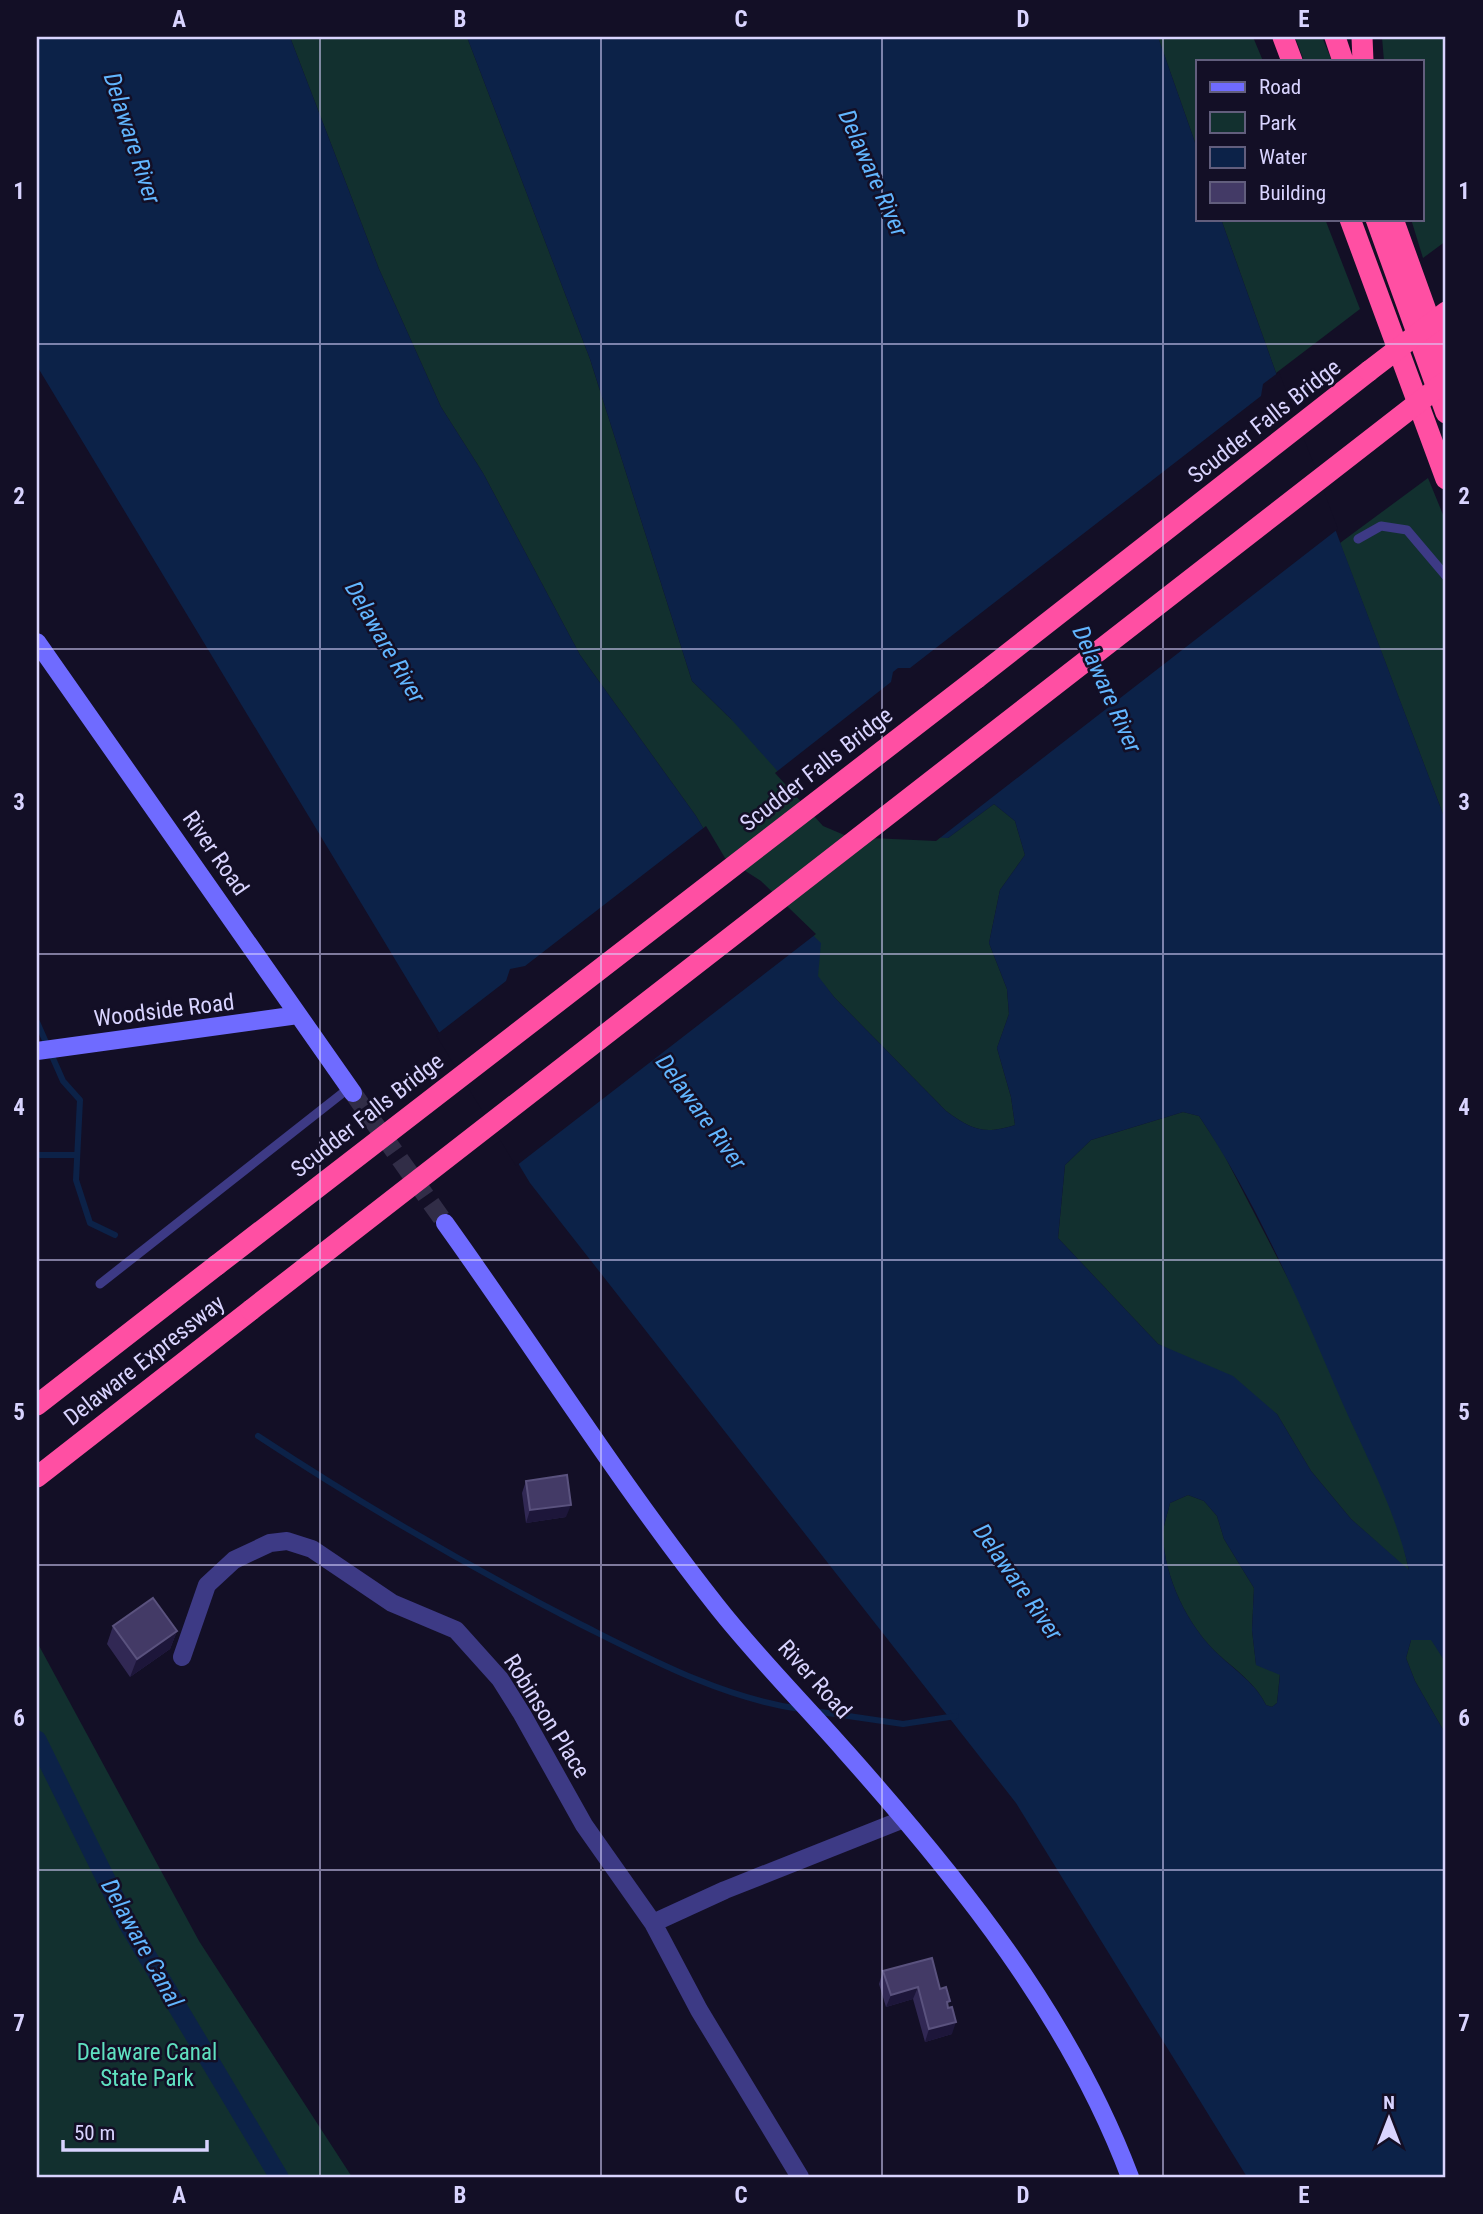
<svg xmlns="http://www.w3.org/2000/svg" width="1483" height="2214" font-family="'Roboto Condensed',sans-serif">
	<style>
		.green { fill: #12302f }
		.water { fill: #0c2248; fill-rule: evenodd }
		.pier { fill: #130f26 }
		.lines { fill: none; stroke-linecap: round; stroke-linejoin: round }
		.stream { stroke: #0c2248; stroke-width: 6 }
		.canal { stroke: #0c2248; stroke-width: 19 }
		.secondary-tunnel { stroke: #312d47; stroke-width: 18; stroke-dasharray: 18 9; stroke-linecap: butt }
		.lane { stroke: #3d3a85; stroke-width: 9 }
		.street { stroke: #3d3a85; stroke-width: 18 }
		.secondary { stroke: #6f6bff; stroke-width: 18 }
		.highway { stroke: #ff4fa3; stroke-width: 21 }
		.highway-bridge { stroke: #ff4fa3; stroke-width: 21 }
		.wall { fill: #312854 }
		.shaded-wall { fill: #1d163a }
		.building { fill: #433a66; stroke: #5a527e; stroke-width: 2 }
		.grid { fill: none; stroke: #d9d4ff; stroke-width: 2; stroke-opacity: 0.55 }
		.labels { text-anchor: middle; stroke-width: 5; stroke-linejoin: round; paint-order: stroke }
		.street-label { font-size: 23px; fill: #d9d4ff; stroke: #130f26 }
		.park-label { font-size: 23px; fill: #5fe0c0; stroke: #130f26 }
		.water-label { font-size: 24px; font-style: italic; fill: #62b6ff; stroke: #130f26 }
		.neatline { fill: none; stroke: #d9d4ff; stroke-width: 2.5 }
		.grid-label { font-size: 23px; text-anchor: middle; font-weight: bold; fill: #d9d4ff }
	</style>
	<rect width="100%" height="100%" fill="#130f26"/>
	<path class="green" d="M290,37H467L590,359L692,681L731,719L948,838L994,804L1015,821L1025,855L1000,890L989,943L1007,989L1009,1014L997,1048L1011,1097L1015,1125C984,1135 972,1130 946,1111L834,997L722,860L696,816L580,655L483,473L441,407L379,269Z
		M1158,37H1253L1263,61H1198V151Z
		M1295,37H1322L1332,61H1304Z
		M1382,37H1446V241L1423,258L1411,219H1422V61H1384Z
		M1221,219H1325L1360,309L1276,373Z
		M1428,478L1446,522V822L1340,543Z
		M1183,1112L1199,1116L1222,1151L1295,1292L1399,1525L1409,1571L1351,1519L1311,1471L1277,1414L1185,1357L1158,1344L1058,1238L1065,1165L1091,1140Z
		M1188,1495L1204,1501L1217,1516L1224,1539L1254,1588L1252,1630L1256,1664L1280,1674L1277,1703L1272,1707L1266,1705C1256,1684 1237,1671 1219,1655C1188,1627 1164,1577 1163,1535C1163,1525 1168,1513 1170,1503Z
		M1411,1640H1432L1446,1663V1735L1415,1681L1406,1658Z
		M37,1642L199,1941L352,2177H37Z"/>
	<path class="water" d="M37,37H290L379,269L441,407L483,473L580,655L696,816L722,860L759,883L821,943L818,976L834,997L946,1111C972,1130 984,1135 1015,1125L1011,1097L997,1048L1009,1014L1007,989L989,943L1000,890L1025,855L1015,821L994,804L948,838L849,833L824,823L731,719L692,681L590,359L467,37H1158L1198,151V219H1221L1276,373L1446,822V1663L1431,1640H1411L1406,1658L1415,1681L1446,1735V2177H1247L1016,1803L530,1183L37,366ZM1183,1112L1199,1116C1258,1204 1300,1304 1342,1402C1367,1458 1395,1509 1409,1570L1351,1519L1311,1471L1277,1414L1233,1376L1158,1344L1058,1238L1065,1165L1091,1140ZM1188,1495L1204,1501L1217,1516L1224,1539L1254,1588L1252,1630L1256,1665L1280,1675L1277,1703L1272,1707L1266,1705C1256,1684 1236,1671 1219,1655C1188,1627 1164,1577 1163,1535C1163,1525 1168,1513 1170,1503Z"/>
	<path class="pier" d="M1279,372L1338,529L936,841L849,837L823,826L775,773L891,682L893,672L898,668H910L1261,396L1263,384Z
		M706,826L725,858L761,881L816,934L516,1166L436,1035L506,981L510,969L525,966Z"/>
	<g class="lines">
		<path class="stream" d="M37,1022L63,1081L80,1100L76,1180L90,1223L115,1235
			M37,1155H77
			M258,1436C361,1504 468,1566 578,1623C648,1658 722,1698 800,1709
			M814,1711L903,1724L956,1716"/>
		<path class="canal" d="M37,1740L128,1924L279,2177"/>
		<path class="secondary-tunnel" d="M353,1093L445,1223"/>
		<path class="lane" d="M1358,539L1381,526L1407,530L1446,576
			M100,1284L349,1088"/>
		<path class="street" d="M182,1657L207,1585L234,1560L270,1543L287,1541L312,1549L392,1603L456,1630L500,1679L522,1714L584,1825L653,1923L699,2010L800,2177
			M653,1923L725,1890L904,1819"/>
		<path class="secondary" d="M37,642L353,1093
			M37,1051L298,1015
			M445,1223C536,1350 619,1482 716,1605C756,1656 802,1702 845,1751C959,1879 1069,2015 1130,2177"/>
		<path class="highway" d="M1283,37L1292,61
			M1335,37L1343,61
			M1362,37L1363,61
			M1350,219L1446,479
			M1376,219L1446,413
			M1393,219L1446,366
			M977,678L1369,371
			M37,1405L217,1265
			M37,1477L251,1310"/>
		<path class="highway-bridge" d="M1369,371L1446,312
			M217,1265L977,678
			M251,1310L1446,381"/>
	</g>
	<path class="wall" d="M526,1481L566,1517L526,1523L522,1493Z
		M113,1626L177,1631L170,1649L130,1677L107,1644Z
		M883,1971L940,1989L948,2007L952,2034L925,2042L913,1999L886,2007L879,1984Z"/>
	<path class="shaded-wall" d="M571,1505L566,1517L526,1523L530,1510Z
		M177,1631L170,1649L130,1677L137,1659Z
		M918,1987L913,1999L886,2007L891,1995Z
		M956,2022L952,2034L925,2042L929,2029Z"/>
	<path class="building" d="M567,1475L571,1505L530,1510L526,1481Z
		M153,1598L177,1631L137,1659L113,1626Z
		M932,1958L940,1989L946,1987L950,2001L947,2002L948,2008L952,2007L956,2022L929,2029L918,1987L891,1995L883,1971Z"/>
	<path class="grid" d="M320,37V2177M601,37V2177M882,37V2177M1163,37V2177M37,344H1446M37,649H1446M37,954H1446M37,1260H1446M37,1565H1446M37,1870H1446"/>
	<g class="labels">
		<g class="street-label">
			<text transform="translate(1264 421) rotate(-38)" y="8">Scudder Falls Bridge</text>
			<text transform="translate(816 769) rotate(-38)" y="8">Scudder Falls Bridge</text>
			<text transform="translate(216 853) rotate(55)" y="8">River Road</text>
			<text transform="translate(164 1010) rotate(-7)" y="8">Woodside Road</text>
			<text transform="translate(367 1115) rotate(-38)" y="8">Scudder Falls Bridge</text>
			<text transform="translate(144 1360) rotate(-38)" y="8">Delaware Expressway</text>
			<text transform="translate(815 1679) rotate(48)" y="8">River Road</text>
			<text transform="translate(547 1716) rotate(58)" y="8">Robinson Place</text>
		</g>
		<g class="park-label">
			<text x="147" y="2060">Delaware Canal<tspan x="147" dy="26">State Park</tspan></text>
		</g>
		<g class="water-label">
			<text transform="translate(132 138) rotate(72)" y="8">Delaware River</text>
			<text transform="translate(873 173) rotate(66)" y="8">Delaware River</text>
			<text transform="translate(385 642) rotate(60)" y="8">Delaware River</text>
			<text transform="translate(1107 689) rotate(66)" y="8">Delaware River</text>
			<text transform="translate(701 1112) rotate(54)" y="8">Delaware River</text>
			<text transform="translate(1018 1582) rotate(55)" y="8">Delaware River</text>
			<text transform="translate(142 1943) rotate(61)" y="8">Delaware Canal</text>
		</g>
	</g>
	<rect width="1483" height="2214" fill="none" stroke="#130f26" stroke-width="77"/>
	<rect x="1196" y="60" width="228" height="161" fill="#130f26" stroke="#625e7d" stroke-width="2"/>
	<rect x="1210" y="82" width="35" height="10" fill="#6f6bff" stroke="#625e7d" stroke-width="2"/>
	<text x="1259" y="94" font-size="21" fill="#d9d4ff">Road</text>
	<rect x="1210" y="112" width="35" height="21" fill="#12302f" stroke="#625e7d" stroke-width="2"/>
	<text x="1259" y="130" font-size="21" fill="#d9d4ff">Park</text>
	<rect x="1210" y="147" width="35" height="21" fill="#0c2248" stroke="#625e7d" stroke-width="2"/>
	<text x="1259" y="164" font-size="21" fill="#d9d4ff">Water</text>
	<rect x="1210" y="182" width="35" height="21" fill="#433a66" stroke="#625e7d" stroke-width="2"/>
	<text x="1259" y="200" font-size="21" fill="#d9d4ff">Building</text>
	<g transform="translate(1389 2119)" stroke="#130f26" stroke-width="5" paint-order="stroke">
	<path d="M0-5L12 26L0 18L-12 26Z" fill="#d9d4ff"/>
	<text y="-10" font-size="19" font-weight="bold" text-anchor="middle" fill="#d9d4ff">N</text>
	</g>
	<path d="M63 2140v10h144v-10" fill="none" stroke="#d9d4ff" stroke-width="3.5"/>
	<text x="74" y="2140" font-size="21" fill="#d9d4ff" stroke="#130f26" stroke-width="5" paint-order="stroke">50 m</text>
	<rect x="38" y="38" width="1406" height="2138" class="neatline"/>
	<g class="grid-label">
		<text x="179" y="27">A</text>
		<text x="460" y="27">B</text>
		<text x="741" y="27">C</text>
		<text x="1023" y="27">D</text>
		<text x="1304" y="27">E</text>
		<text x="19" y="199">1</text>
		<text x="1464" y="199">1</text>
		<text x="19" y="504">2</text>
		<text x="1464" y="504">2</text>
		<text x="19" y="810">3</text>
		<text x="1464" y="810">3</text>
		<text x="19" y="1115">4</text>
		<text x="1464" y="1115">4</text>
		<text x="19" y="1420">5</text>
		<text x="1464" y="1420">5</text>
		<text x="19" y="1726">6</text>
		<text x="1464" y="1726">6</text>
		<text x="19" y="2031">7</text>
		<text x="1464" y="2031">7</text>
		<text x="179" y="2203">A</text>
		<text x="460" y="2203">B</text>
		<text x="741" y="2203">C</text>
		<text x="1023" y="2203">D</text>
		<text x="1304" y="2203">E</text>
	</g>
</svg>
